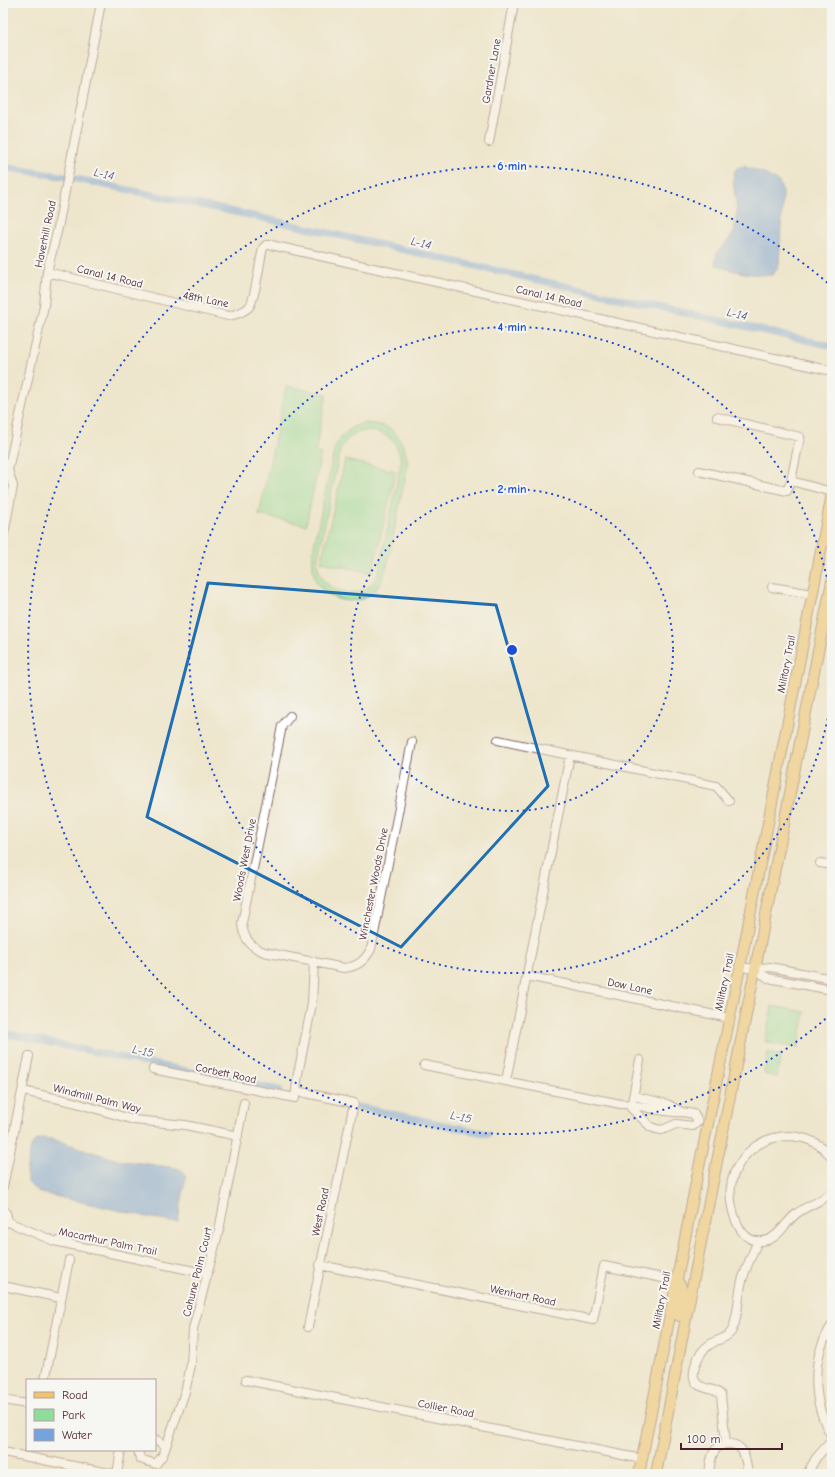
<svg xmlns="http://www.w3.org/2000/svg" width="835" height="1477" font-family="'Comic Neue',sans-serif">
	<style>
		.green { fill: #90dd9b; stroke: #6d7e63; fill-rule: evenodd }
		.water { fill: #74a3de; stroke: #5f6184 }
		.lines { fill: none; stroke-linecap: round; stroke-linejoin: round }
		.canal { stroke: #74a3de; stroke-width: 7 }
		.minor-casing { stroke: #836563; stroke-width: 10 }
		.major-casing { stroke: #836563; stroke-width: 12 }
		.minor { stroke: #fff; stroke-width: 8 }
		.major { stroke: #f2c36a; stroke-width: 10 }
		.marked { fill: none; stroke: #1f6fb2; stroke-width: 3; stroke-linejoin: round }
		.ring { fill: none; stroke: #1d4ed8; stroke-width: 2; stroke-dasharray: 2 4 }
		.labels { text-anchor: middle; stroke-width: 4; stroke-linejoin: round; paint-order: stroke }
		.street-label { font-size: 11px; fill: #4a1f2b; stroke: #f6f6f2 }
		.water-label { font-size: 12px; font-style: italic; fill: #5b5473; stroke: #f6f6f2 }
		.centre { fill: #1d4ed8; stroke: #f6f6f2; stroke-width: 2 }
		.ring-label { font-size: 12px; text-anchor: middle; font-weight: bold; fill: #1d4ed8; stroke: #f6f6f2; stroke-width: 4; stroke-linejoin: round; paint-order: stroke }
	</style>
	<rect width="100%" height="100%" fill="#f6f6f2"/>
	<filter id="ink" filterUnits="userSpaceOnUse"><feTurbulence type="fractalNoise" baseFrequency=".025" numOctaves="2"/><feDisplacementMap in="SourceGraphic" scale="8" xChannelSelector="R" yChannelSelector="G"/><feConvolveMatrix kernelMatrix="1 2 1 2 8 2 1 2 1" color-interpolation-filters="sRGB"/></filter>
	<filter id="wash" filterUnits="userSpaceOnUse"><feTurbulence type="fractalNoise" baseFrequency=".012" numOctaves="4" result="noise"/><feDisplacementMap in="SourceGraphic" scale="16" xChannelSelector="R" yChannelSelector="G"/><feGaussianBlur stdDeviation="0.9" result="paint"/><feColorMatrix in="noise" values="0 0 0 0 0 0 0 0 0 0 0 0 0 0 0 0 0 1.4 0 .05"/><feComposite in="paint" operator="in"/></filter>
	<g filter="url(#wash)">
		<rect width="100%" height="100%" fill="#eee6cc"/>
		<path class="green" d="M286,386L327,394L315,452L321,454L306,525L259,515Z
			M364,423C394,424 402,436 408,463L387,566C384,575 381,586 372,593C356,607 325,601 316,581C312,571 312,561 313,550L335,447C344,433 348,428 364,423ZM364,431C387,431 398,440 401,462L378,575C376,578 373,583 370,585C356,599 329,593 321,575C319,572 318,567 317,563L340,450C346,439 352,434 364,431Z
			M345,460L396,471L372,573L321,562Z
			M772,1006L805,1012L798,1048L765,1042Z
			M768,1052L781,1055L777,1077L764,1074Z"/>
		<path class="water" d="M743,166L763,173L779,182L783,192L779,265L773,275C752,275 735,273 715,264L717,253L734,233L737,212L733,181L734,172L737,168Z
			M44,1138L55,1140L118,1160L177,1168L183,1171L186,1177L178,1221L170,1222L37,1192L28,1182L26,1172L31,1147L35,1141Z"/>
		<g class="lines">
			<path class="canal" d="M3,167L72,178L244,214L832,346
				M3,1033L279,1090
				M359,1107L488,1134"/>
		</g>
	</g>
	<g filter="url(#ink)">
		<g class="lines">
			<defs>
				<path id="minor" d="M489,142L514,3
					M47,272L228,316C236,314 243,313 249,307C255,301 260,259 263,248L266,245H271L832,371
					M699,471L787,491L791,481L800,437L717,417
					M3,478L8,470L44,306L47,272L58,228L101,3
					M791,481L832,492
					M3,539L13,486L8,470
					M772,587L812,594
					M290,716L282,726L242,923C243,937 250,947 264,952L344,968C357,967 365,961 371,949L412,742
					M498,740L716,786L729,801
					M820,863L832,865
					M740,967L755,969L770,967L832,979
					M755,969L768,978L832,990
					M527,976L729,1018
					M640,1060L631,1108L651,1127L656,1129L662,1130L676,1124L693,1126L698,1122
					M424,1065L621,1104C642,1104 662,1114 682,1112
					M153,1069L295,1098L298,1074L312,1004L314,962
					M506,1081L570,755
					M23,1091L73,1102L134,1120L185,1125L238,1136
					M296,1091L354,1103L308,1327
					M634,1096L667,1104L682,1112L694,1114L698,1122
					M832,1158C822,1144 807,1137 790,1136C778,1136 766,1139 756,1146C743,1155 733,1170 731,1186C728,1206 739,1249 767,1240C779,1237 786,1222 796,1214C807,1205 822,1202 832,1192
					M3,1187L29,1056
					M3,1209C8,1214 8,1219 4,1224
					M6,1221L54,1241L208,1274
					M320,1265L593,1320L604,1266L677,1281
					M3,1286L61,1298
					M832,1325C810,1359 812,1403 832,1437
					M45,1380L69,1260
					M246,1380L642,1459
					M3,1400L27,1404
					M155,1439L166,1446
					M726,1444L721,1395C714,1386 697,1391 694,1378C693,1374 694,1370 695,1366C698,1355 705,1346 716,1341C722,1339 727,1337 731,1332C738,1322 738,1294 742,1281C746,1267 752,1254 758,1241
					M138,1450L140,1459L156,1464L163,1455L185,1392L191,1365L193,1329L219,1230L244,1103
					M3,1452L114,1474
					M117,1474L121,1450
					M227,1474H229
					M709,1474C710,1467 710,1458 714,1452C720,1441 737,1441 743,1452C746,1459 747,1467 748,1474
					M807,1474L816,1458L832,1440"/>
				<path id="major" d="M677,1281C687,1291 682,1303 679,1316
					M639,1474L696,1182L740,967L832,494
					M656,1474L687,1313L832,581"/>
			</defs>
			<use href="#minor" class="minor-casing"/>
			<use href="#major" class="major-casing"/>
			<use href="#minor" class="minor"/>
			<use href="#major" class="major"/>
		</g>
	</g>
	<path d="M0 0H835V1477H0ZM208,583L496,605L548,786L401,947L147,817Z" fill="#eee6cc" fill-opacity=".55" fill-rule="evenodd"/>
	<path class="marked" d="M208,583L496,605L548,786L401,947L147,817Z"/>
	<g class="ring">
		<circle cx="512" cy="650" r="161"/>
		<path d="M832 695A323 323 0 1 1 832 605"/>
		<path d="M830 1015A484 484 0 1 1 830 285"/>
	</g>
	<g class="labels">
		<g class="street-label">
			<text transform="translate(491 71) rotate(-80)" y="4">Gardner Lane</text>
			<text transform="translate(45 234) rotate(-78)" y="4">Haverhill Road</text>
			<text transform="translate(110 276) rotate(14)" y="4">Canal 14 Road</text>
			<text transform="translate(549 296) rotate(13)" y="4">Canal 14 Road</text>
			<text transform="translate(206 299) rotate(11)" y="4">48th Lane</text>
			<text transform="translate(786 664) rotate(-79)" y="4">Military Trail</text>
			<text transform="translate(244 860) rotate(-79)" y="4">Woods West Drive</text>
			<text transform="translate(373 884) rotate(-79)" y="4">Winchester Woods Drive</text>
			<text transform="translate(724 982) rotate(-78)" y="4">Military Trail</text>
			<text transform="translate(630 986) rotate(12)" y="4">Dow Lane</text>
			<text transform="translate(226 1073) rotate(12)" y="4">Corbett Road</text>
			<text transform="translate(97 1098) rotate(14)" y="4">Windmill Palm Way</text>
			<text transform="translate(320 1212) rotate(-78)" y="4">West Road</text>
			<text transform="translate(108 1241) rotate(12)" y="4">Macarthur Palm Trail</text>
			<text transform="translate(197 1272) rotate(-76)" y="4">Cohune Palm Court</text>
			<text transform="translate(523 1295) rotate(12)" y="4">Wenhart Road</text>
			<text transform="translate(661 1300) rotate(-79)" y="4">Military Trail</text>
			<text transform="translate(446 1408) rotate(11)" y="4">Collier Road</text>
		</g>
		<g class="water-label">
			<text transform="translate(104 174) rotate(12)" y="4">L-14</text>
			<text transform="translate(421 243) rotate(13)" y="4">L-14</text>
			<text transform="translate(737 314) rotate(13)" y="4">L-14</text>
			<text transform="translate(143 1051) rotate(12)" y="4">L-15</text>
			<text transform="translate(461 1117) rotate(12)" y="4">L-15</text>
		</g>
	</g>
	<circle cx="512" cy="650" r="6" class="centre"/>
	<g class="ring-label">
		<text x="512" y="170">6 min</text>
		<text x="512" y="331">4 min</text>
		<text x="512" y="493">2 min</text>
	</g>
	<rect width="835" height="1477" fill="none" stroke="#f6f6f2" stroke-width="16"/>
	<rect x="26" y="1379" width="130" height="72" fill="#f6f6f2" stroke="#b1a0a2"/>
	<rect x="34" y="1392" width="20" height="6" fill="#f2c36a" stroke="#b1a0a2"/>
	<text x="62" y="1399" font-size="12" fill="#4a1f2b">Road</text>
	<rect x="34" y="1409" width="20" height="12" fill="#90dd9b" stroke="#b1a0a2"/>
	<text x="62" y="1419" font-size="12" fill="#4a1f2b">Park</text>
	<rect x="34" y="1429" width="20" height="12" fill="#74a3de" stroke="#b1a0a2"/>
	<text x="62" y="1439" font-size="12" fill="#4a1f2b">Water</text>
	<path d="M681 1443v6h101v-6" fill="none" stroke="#4a1f2b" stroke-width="2"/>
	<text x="687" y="1443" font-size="12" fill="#4a1f2b" stroke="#f6f6f2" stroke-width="3" paint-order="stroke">100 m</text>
</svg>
